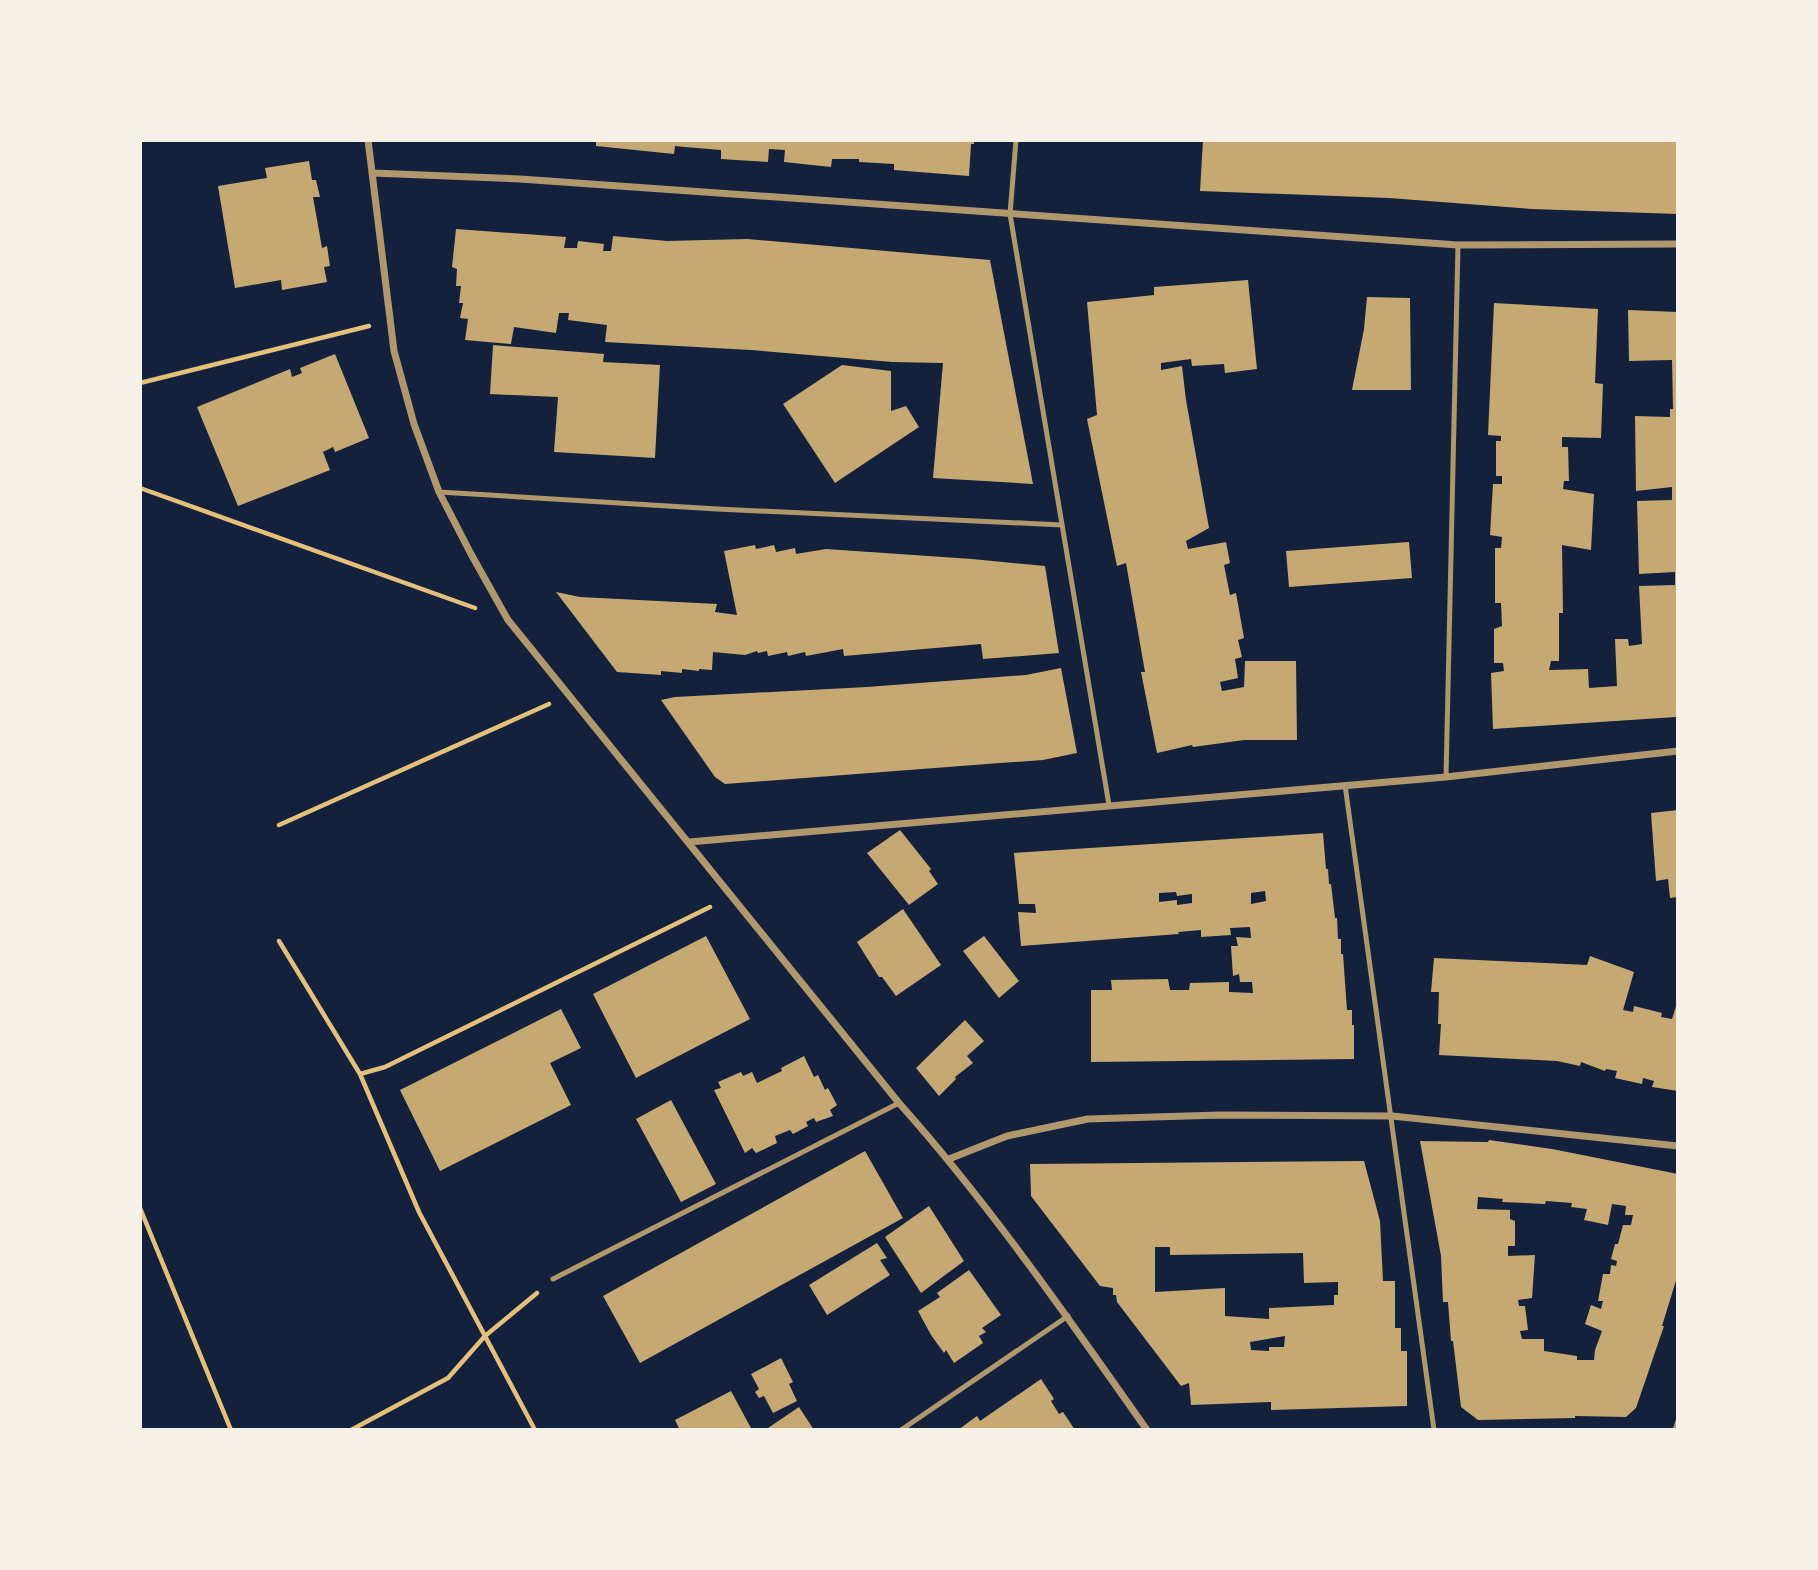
<svg xmlns="http://www.w3.org/2000/svg" width="1818" height="1570" font-family="Manrope,sans-serif">
	<style>
		.building { fill: #c6a872; fill-rule: evenodd }
		.lines { fill: none; stroke-linecap: round; stroke-linejoin: round }
		.path { stroke: #e5c07b; stroke-width: 4.5 }
		.service { stroke: #b1986c; stroke-width: 5 }
		.minor { stroke: #b1986c; stroke-width: 7 }
	</style>
	<rect width="100%" height="100%" fill="#14213d"/>
	<path class="building" d="M596,140H974V144H971L969,176L894,170V164L859,162V159H832L831,167L784,162L785,150L769,149L768,162L721,159V150L685,147L675,146L674,154L596,146Z
		M1203,140H1678V214L1532,209L1389,198L1200,191Z
		M309,161L312,180H316L320,197H313L322,248L327,246L330,266L324,267L327,282L282,290L281,280L235,288L218,186L267,178L265,168Z
		M456,229L566,237L564,248H577L578,241L604,244L603,251H611L613,236L667,241L747,239L990,260L1033,484L933,478L943,363L892,362L751,350L605,342L607,325L568,320L569,313H559L556,333L514,327L511,344L465,340L468,319L460,318L463,303H459L461,286H456L457,269L452,267Z
		M1248,280L1257,369L1225,373L1224,364L1192,366L1191,359L1161,363V370L1182,366L1186,400L1209,528L1186,541L1188,549L1226,542L1230,563L1224,565L1230,595L1236,593L1244,638L1238,640L1242,657L1235,659L1238,678L1220,682L1222,691L1244,687L1245,661H1296L1297,740H1244L1193,747L1192,745L1157,753L1141,672H1145L1126,563L1117,566L1087,419L1097,415L1087,302L1154,295V287Z
		M1367,297L1410,298L1411,390H1352L1364,329Z
		M1494,303L1598,309L1595,383L1603,384L1601,438L1562,437V447H1568L1569,481H1564L1563,489L1594,494L1591,550L1562,545L1563,613H1559V661H1551L1549,670L1588,669L1589,688L1617,686L1615,639H1628L1629,646L1642,644L1639,586L1675,585V572L1639,574L1637,501L1672,500V487L1636,491L1635,416L1670,417V409H1673L1672,360L1629,361L1628,310L1678,312V715L1676,717L1493,729L1491,673L1504,671L1503,663H1494V629L1502,626L1501,603H1495V548H1501L1502,537L1490,535L1493,484H1502V476H1496V441H1501V436L1488,435Z
		M493,345L604,354L603,362L660,365L655,458L554,452L558,397L490,394Z
		M335,354L369,438L335,452L333,447L323,452L330,470L238,506L197,407L290,369L292,377L302,373L300,368Z
		M842,365L891,371V411L906,406L919,427L835,483L783,404Z
		M1409,542L1412,578L1289,587L1286,551Z
		M755,545L756,549L774,545L776,552L795,548L796,554L826,549L972,559L1045,566L1059,653L983,659L981,644L844,656L843,649L806,656L805,652L788,656L787,652L768,656L767,651L758,653L757,651L745,655L713,652L712,670L699,669V671L682,669V673L661,671V675L617,672L556,592L580,597L717,604L715,612L737,615L724,551Z
		M1061,668L1077,753L1043,760L1000,763L725,784L715,777L661,700L675,697L867,687L1026,675Z
		M1678,810V897L1670,898L1668,879L1656,881L1651,813Z
		M900,830L931,869L929,871L938,884L909,905L867,853Z
		M1323,833L1326,869H1328L1329,884H1331L1335,918H1337L1338,939H1341V954H1343L1347,1010H1352V1025H1354V1059L1091,1062V990H1112L1111,980L1168,979L1170,990H1189L1190,983L1229,982V992L1253,993L1252,982H1240L1239,974L1233,976L1231,946H1238L1236,937L1251,938L1250,927L1230,928L1231,935L1201,937V930L1178,932L1179,934L1021,946L1018,912L1036,913L1035,904H1019L1014,853ZM1265,891L1266,901L1251,904V893ZM1176,892L1177,896L1192,894V903L1177,905V900L1159,902V893Z
		M903,909L941,965L896,996L882,977H879L857,942Z
		M706,936L750,1019L636,1078L593,994Z
		M984,936L1019,981L999,998L963,951Z
		M1590,956L1634,972L1623,1010L1633,1012L1634,1006L1662,1013L1661,1017L1672,1019L1678,1000V1091L1652,1087L1654,1081L1643,1078L1642,1084L1615,1078L1617,1071L1606,1069L1605,1071L1581,1062L1580,1066L1557,1061L1439,1055L1441,1024H1438L1439,992H1431L1434,958L1587,965Z
		M561,1009L581,1048L550,1063L571,1105L440,1171L400,1090Z
		M965,1020L984,1041L967,1056L973,1063L955,1077L956,1079L939,1096L916,1068Z
		M804,1056L814,1077L818,1075L825,1090L828,1088L837,1105L830,1110L833,1116L816,1122L814,1118L806,1122L808,1126L793,1134L790,1130L775,1136L777,1143L756,1153L752,1148L745,1153L714,1090L721,1088L718,1082L741,1072L743,1076L752,1072L757,1083L782,1071L781,1068Z
		M671,1100L716,1184L681,1202L636,1119Z
		M1489,1140L1552,1149L1678,1174V1274L1662,1326H1664L1636,1408L1626,1417L1575,1416V1418L1478,1420L1461,1407L1453,1341H1451L1448,1302H1443L1441,1256L1420,1141L1488,1142ZM1478,1197L1503,1199L1502,1202L1545,1204L1546,1201L1572,1203L1571,1207L1587,1209L1584,1220L1608,1225L1612,1204L1626,1206L1625,1215H1633L1631,1225H1623L1618,1244H1615L1611,1259L1617,1261L1616,1266L1611,1265L1610,1274H1603L1598,1301H1603L1601,1309L1591,1305L1585,1324L1602,1331L1595,1350L1594,1360H1577V1356L1544,1351V1339H1522L1520,1331L1528,1330L1525,1306H1519L1518,1300L1532,1298L1535,1255L1508,1256V1246H1515V1221L1510,1219V1210L1477,1209Z
		M865,1151L903,1218L640,1363L603,1296Z
		M1364,1161L1380,1221L1383,1281H1395V1328H1401V1351H1407V1406L1271,1410V1402L1191,1405L1189,1383L1181,1386L1117,1302L1116,1295H1113V1288L1100,1286L1031,1196L1030,1164ZM1155,1247H1170V1255L1303,1253L1304,1283L1338,1282V1295H1334V1305L1269,1308V1319L1225,1316V1288L1155,1292ZM1285,1336L1284,1347H1269V1351L1251,1350L1250,1342Z
		M929,1206L964,1261L921,1293L885,1237Z
		M877,1243L887,1258L880,1260L890,1275L827,1315L809,1285Z
		M969,1270L1001,1315L982,1328L986,1332L979,1336L983,1343L954,1363L946,1350L944,1353L931,1335L918,1311L940,1297L937,1293Z
		M781,1358L793,1382L789,1384L797,1401L773,1413L764,1396L759,1398L755,1392L759,1389L751,1374Z
		M1041,1379L1054,1399L1051,1401L1059,1414L1063,1412L1075,1430H958L977,1416L980,1421Z
		M731,1391L752,1430H680L675,1420Z
		M799,1407L814,1430H765Z"/>
	<g class="lines">
		<path class="path" d="M140,383L369,326
			M140,488L475,608
			M279,825L549,704
			M279,941L360,1074L419,1212L535,1430
			M360,1074L385,1067L710,907
			M140,1208L231,1430
			M351,1430L448,1378L485,1336L537,1293"/>
		<path class="service" d="M1016,140L1010,214L1109,805
			M439,492L717,509L1062,525
			M1446,777L1458,245
			M1345,785L1434,1430
			M553,1279L899,1103
			M901,1430L1068,1316
			M1675,1430L1678,1421"/>
		<path class="minor" d="M368,140L394,351L414,424L439,492L471,554L508,620L899,1103C990,1205 1068,1318 1147,1430
			M372,173L520,179L1458,245L1678,244
			M689,842L1446,777L1678,751
			M949,1159L1007,1136L1088,1119L1220,1115L1392,1116L1678,1146"/>
	</g>
	<rect width="1818" height="1570" fill="none" stroke="#f6f1e7" stroke-width="284"/>
</svg>
